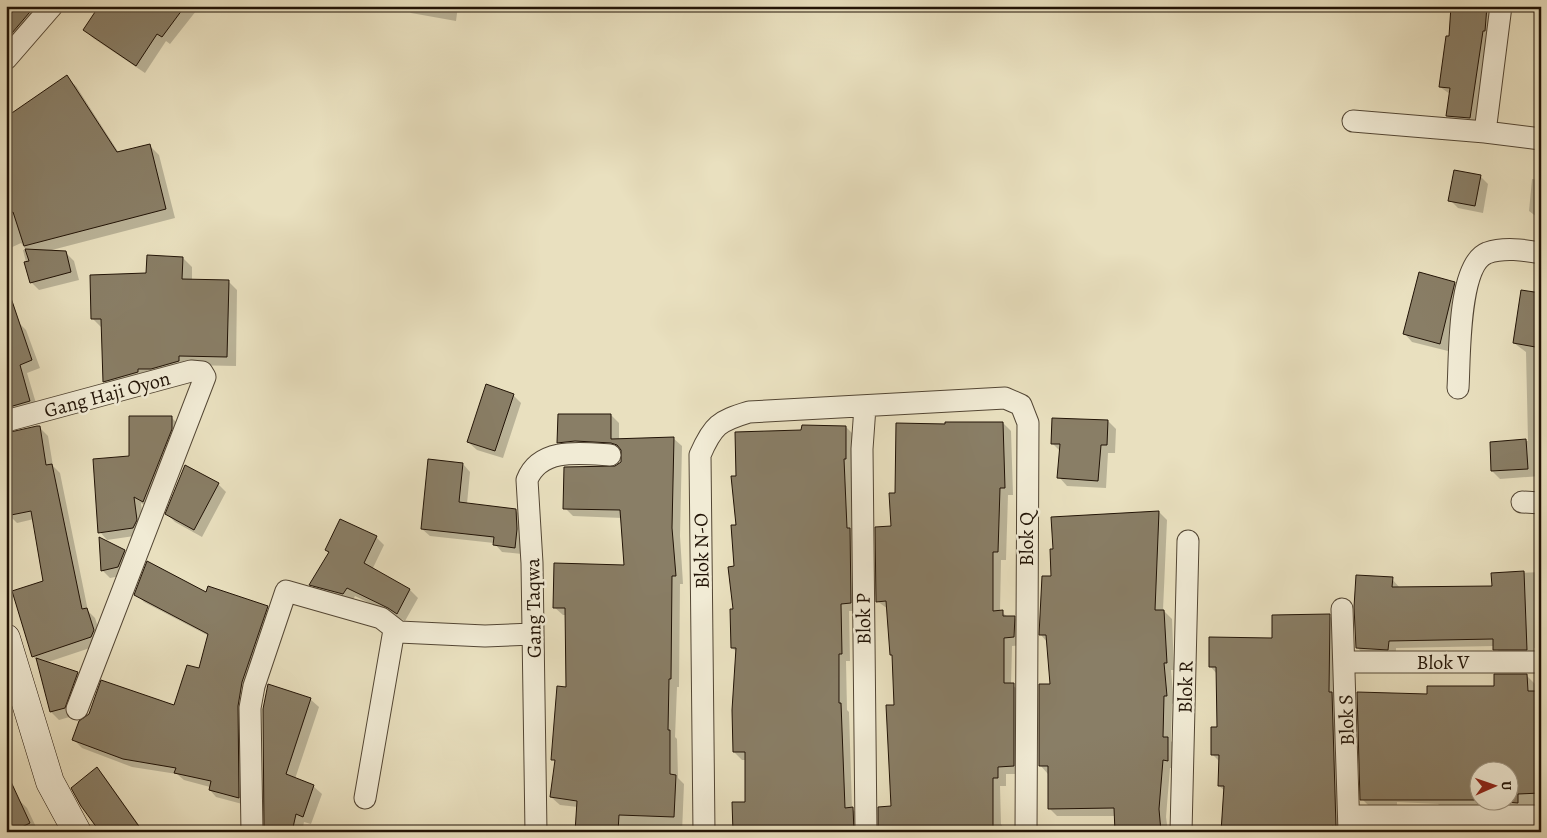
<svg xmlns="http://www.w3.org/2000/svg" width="1547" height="838" font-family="Alegreya,serif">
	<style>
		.shadow { fill: #0003; fill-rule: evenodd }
		.building { fill: #897e66; stroke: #211306 }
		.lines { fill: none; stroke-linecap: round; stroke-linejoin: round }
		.street-casing { stroke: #534634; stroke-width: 23 }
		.secondary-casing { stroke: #211306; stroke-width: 29 }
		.street { stroke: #f1ebd5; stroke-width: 21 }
		.secondary { stroke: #f1ebd5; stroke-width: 28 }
		.labels { text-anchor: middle; stroke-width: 5; stroke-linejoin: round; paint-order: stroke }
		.street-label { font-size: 20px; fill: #211306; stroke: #f1ebd5 }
	</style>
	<rect width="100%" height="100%" fill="#e9e0bf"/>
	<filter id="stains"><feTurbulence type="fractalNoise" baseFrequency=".004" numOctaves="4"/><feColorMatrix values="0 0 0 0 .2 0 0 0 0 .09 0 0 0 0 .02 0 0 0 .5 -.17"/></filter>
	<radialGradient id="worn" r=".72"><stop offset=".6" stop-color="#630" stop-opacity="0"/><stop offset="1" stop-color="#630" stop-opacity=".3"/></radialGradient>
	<path class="shadow" d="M6,6H50L6,54Z
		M121,6H200L170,44L166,41L145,73L93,38L85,30Z
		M404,6H458L456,21L411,13Z
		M1486,6L1493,13L1477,125L1454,123L1447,116L1450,94L1440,87L1450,37Z
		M1541,69V85L1537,82Z
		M66,77L76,86L119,153L149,145L159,155L175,218L48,251L65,252L74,261L79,280L39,290L31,282L23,250H26L21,243L6,250V119Z
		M1480,176L1488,184L1483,213L1458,208L1450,200Z
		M1532,179L1541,180V220L1529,211Z
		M183,258L192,267V281H228L237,290L236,366L188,365L113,391L104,381L103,329L93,319L147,274Z
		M1455,283L1463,291L1448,351L1412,342L1404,333Z
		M1541,294V476L1500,479L1492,471L1491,443L1528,441L1526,352L1514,343Z
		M18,322L26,330L40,368L27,373L38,410L6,421V327Z
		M513,395L521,403L503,458L477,450L468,442Z
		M611,415L619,423V440L673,438L682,446L680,536L683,584H680L679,687H677L675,737L677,739L678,778L684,784L682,832H576L578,807L560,805L551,797L556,762L553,759L567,688V615H563L554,607L626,566L622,518L573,516L565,508L622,462V451L583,448L567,450L558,442Z
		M171,417L179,425L151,509L141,503L144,528L141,535L107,540L100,532L130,458Z
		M1108,421L1116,429L1115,453H1108L1106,488L1067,486L1059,477L1060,451L1052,443Z
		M1003,423L1011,431L1013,495H1008L1006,560H1001L1000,611L1008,617H1014L1022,625V645L1012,646L1011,684L1022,693L1021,774H1006V786H1000L1001,824L1006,832H879L892,808L895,706L893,656L888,609L877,601L892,527L896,494L897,424Z
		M846,427L854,435V466H851L859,611H849L850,661H846L847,710L849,712L852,809L861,817L862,832H735L746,803V760H742L734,752L737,652L732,648L737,477L803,431Z
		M40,428L48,436L53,466L60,473L88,611L95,618L102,639L99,645L45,663L77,674L85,682L73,716L59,720L51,712L38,662L33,656L45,582L34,519L17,523L9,515Z
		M463,464L470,472L467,504L516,511L523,518L522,554L502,552L494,543L430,536L422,529Z
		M218,484L226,492L202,537L175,522L167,514Z
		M1159,512L1167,520L1163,610L1172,619L1174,670H1171L1174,703L1172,704L1171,741L1176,746L1175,768H1170L1166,817L1168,832H1117L1116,816H1057L1049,808L1048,774L1040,765L1051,686L1047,642L1041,635L1053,578Z
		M376,537L384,545L372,570L410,590L418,598L405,621L355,596L352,602L318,592L311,584L329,553L326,550Z
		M124,551L132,559L126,575L110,578L102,570Z
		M1541,572V648H1534V657H1503L1495,646L1396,648V657L1365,656L1357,647L1392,579L1400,588L1493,587L1492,574Z
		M207,593L267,607L275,615L250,690L246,805L216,797L209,789L210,787L184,780L177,774L132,767L82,748L74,740L175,707L200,670L209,636L144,602L136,594Z
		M1329,616L1338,624L1344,832H1222L1225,791L1219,786L1220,762L1212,754L1218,728L1217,674L1210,666Z
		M1527,676L1535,684V693H1541V805H1526V809L1440,806L1438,804L1397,802V808L1370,807L1362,799L1428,695L1496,687ZM1480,770H1510V800H1480Z
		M310,699L319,707L295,779L313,786L322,794L311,824L304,822L302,832H266Z
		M97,769L104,776L144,832H102Z
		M19,800L27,808L38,831L6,832Z"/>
	<path class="building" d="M6,6H35L6,40Z
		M99,6H185L162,37L157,34L136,66L83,30Z
		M1451,6H1487L1485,31H1483L1470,118L1446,116L1450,88L1439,87L1446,36H1449Z
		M67,75L117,152L150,144L166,209L24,246L13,212L6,215V117Z
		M1454,170L1481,175L1475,206L1448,201Z
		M25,249L66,251L71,272L30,283L24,262L29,261Z
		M147,255L183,257L182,279L229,280L227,357L179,356V361L151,369H138V372L103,382L101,319H91L90,275L146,273Z
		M1419,272L1455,282L1440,344L1403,334Z
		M1521,290L1541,293V348L1513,343Z
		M6,295H10L32,360L20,365L30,401L6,408Z
		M486,384L514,394L495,451L467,442Z
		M558,414H611V439L674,437L672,528L676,576H672L671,679H669L668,730H670V774L676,775L674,817L619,815L618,832H575L577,801L550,797L555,760H551L557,686L566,687L565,608H553L554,563L624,565L620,510L563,509L564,467L615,466L621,462V450L617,445L611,443L575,441L557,443Z
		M129,416H172V429L143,502L134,497L137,520L133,528L98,533L93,459L129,456Z
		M1052,418L1108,420L1107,445H1101L1098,481L1057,478L1060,444H1051Z
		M945,422H1003L1005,488H1000L998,552H993V611L1003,610V616H1015L1014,637L1004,638V683H1014V766L998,767V778H993V832H878V807L891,806L886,705H894L892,655H890L886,601L876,602L875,527L891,526L889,493H895L896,423L945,424Z
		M802,425L846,426V459H844L847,528H850L851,603L841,604L842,654H839V703H841L845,808L853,807L854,832H733L732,802H745V752H733L732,710L736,648H731L730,609H733L728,567L734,566L731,525H736L731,476H736L735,432L801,430Z
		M37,426H40L46,465L52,464L82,609L87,608L94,630L91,637L32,657L12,591L43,581L31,511L6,516V433Z
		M1526,439L1528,469L1491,471L1490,442Z
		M428,459L463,463L459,502L516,509L517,529L515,548L493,545L494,537L421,529Z
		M185,465L219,483L194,530L165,514Z
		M1159,511L1155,610H1164L1167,663H1164L1167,696H1164L1163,737H1168V761L1163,760L1159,809L1161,832H1115L1114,808L1048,809V766H1039V684H1050L1046,635H1039L1042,576H1051L1050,549H1053L1051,517Z
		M340,519L377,536L364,563L410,589L397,614L388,608L347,588L343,594L309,585L329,552L325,550Z
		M99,537L125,550L118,567L101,571Z
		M147,561L206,592L208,586L268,606L242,682L238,706L239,798L209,790L211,781L174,773L176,768L123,759L72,740L79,721L89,714L101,680L174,705L187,665L199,668L208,634L134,595Z
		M1524,571L1527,650H1493V639L1389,641L1388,650L1356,648L1354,607L1356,575L1393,577L1392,587L1492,586L1491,573Z
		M1330,614L1329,692H1332L1336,827L1332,826L1331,832H1221L1224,786H1218L1219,755H1211V727H1217L1216,667H1209V637L1272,638V615Z
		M36,658L78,672L65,708L50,712Z
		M1494,674H1527L1528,691H1541V793L1518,794V803L1483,800H1510V770H1480V800H1360L1357,692L1427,694V686H1494Z
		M268,684L311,698L286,774L314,785L303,817L296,814L292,832H264L263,709Z
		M97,767L143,832H100L81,806L71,788Z
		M6,771L30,823L12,832H6Z"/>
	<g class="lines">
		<defs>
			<path id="street" d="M1501,6L1485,132L1541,139
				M6,59L52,6
				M1353,121L1485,132
				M1458,388C1460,360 1457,265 1487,253C1504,247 1524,250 1541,253
				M865,407L862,449L866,832
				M6,421L191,371L202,372L205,377L77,709
				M1522,502L1541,503
				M1342,609L1349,832
				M1345,662H1541
				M365,798L394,630
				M1349,816H1541
				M252,832L250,708L254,686L286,591L381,618L399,632L485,636L533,634
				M536,832L532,563L527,480C540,447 581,453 610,455
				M704,832L700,455C713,425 719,421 749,412L1005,398L1021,405L1028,423L1026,832
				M1181,832L1188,541"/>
			<path id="secondary" d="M6,638L50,782L77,832"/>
		</defs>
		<use href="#street" class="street-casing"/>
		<use href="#secondary" class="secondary-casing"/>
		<use href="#street" class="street"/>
		<use href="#secondary" class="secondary"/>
	</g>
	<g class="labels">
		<g class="street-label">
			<text transform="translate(107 394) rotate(-15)" y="7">Gang Haji Oyon</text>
			<text transform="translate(1026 539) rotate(-90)" y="7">Blok Q</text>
			<text transform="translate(701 551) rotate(-91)" y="7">Blok N-O</text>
			<text transform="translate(533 608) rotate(-91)" y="7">Gang Taqwa</text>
			<text transform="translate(863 619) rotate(-91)" y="7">Blok P</text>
			<text x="1443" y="669">Blok V</text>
			<text transform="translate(1185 687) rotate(-89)" y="7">Blok R</text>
			<text transform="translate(1346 720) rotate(-92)" y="7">Blok S</text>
		</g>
	</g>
	<rect width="1547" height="838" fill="none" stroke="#e9e0bf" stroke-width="25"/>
	<rect x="8" y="8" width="1532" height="823" fill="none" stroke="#211306" stroke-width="2.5"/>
	<rect x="12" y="12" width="1522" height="813" fill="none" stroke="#211306"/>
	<g transform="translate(1494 786) rotate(88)"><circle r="24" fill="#f1ebd5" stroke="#9e9582"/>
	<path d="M0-4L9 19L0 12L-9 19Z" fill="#8f2418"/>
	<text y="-8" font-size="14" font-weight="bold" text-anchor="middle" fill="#211306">U</text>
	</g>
	<rect width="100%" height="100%" filter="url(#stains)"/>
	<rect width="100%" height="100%" fill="url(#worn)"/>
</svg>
